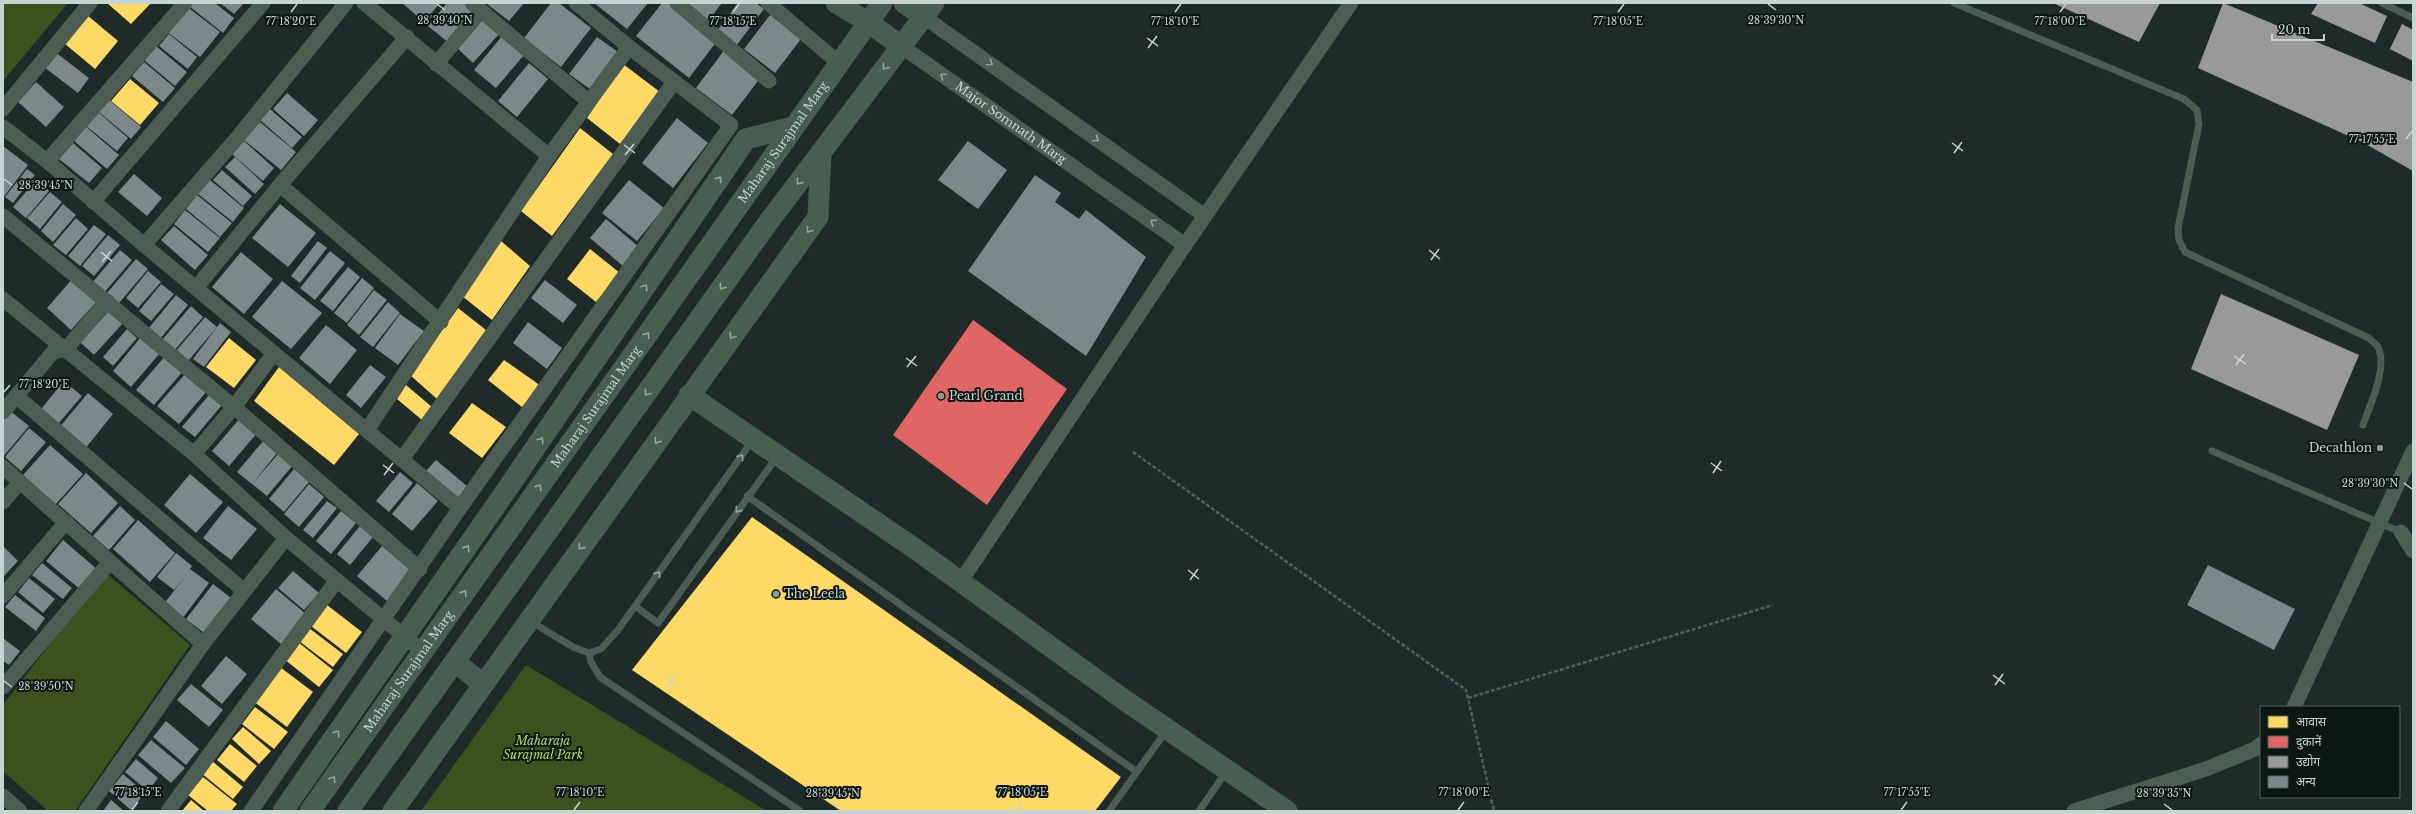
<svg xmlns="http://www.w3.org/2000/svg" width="2416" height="814" font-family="'Libre Baskerville','Noto Sans Devanagari',serif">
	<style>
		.green { fill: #3c511e }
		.homes { fill: #ffd966 }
		.shops { fill: #e06666 }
		.industry { fill: #999 }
		.building { fill: #7d8888 }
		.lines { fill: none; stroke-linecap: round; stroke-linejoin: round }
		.path { stroke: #515f58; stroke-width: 2.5; stroke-dasharray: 4 2; stroke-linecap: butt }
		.lane { stroke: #4c5d54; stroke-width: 7 }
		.street { stroke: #4c5d54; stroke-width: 15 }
		.secondary { stroke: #475e52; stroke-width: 21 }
		.oneway { stroke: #96a5a0 }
		.oneway2 { stroke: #94a59f }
		.ticks { fill: none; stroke: #c7d5d2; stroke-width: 1.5 }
		.poi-dot { fill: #8c9a96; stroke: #0c1714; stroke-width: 1.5 }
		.labels { text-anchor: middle; stroke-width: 4; stroke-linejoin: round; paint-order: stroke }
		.street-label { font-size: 12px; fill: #c7d5d2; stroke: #0c1714 }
		.poi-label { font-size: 12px; fill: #c7d5d2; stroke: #0c1714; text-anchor: start }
		.park-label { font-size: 12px; font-style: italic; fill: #afdd6c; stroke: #0c1714 }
		.ticks-label { font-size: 10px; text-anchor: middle; fill: #c7d5d2; stroke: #0c1714; stroke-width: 4; stroke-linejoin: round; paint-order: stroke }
	</style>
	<rect width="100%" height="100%" fill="#1e2b28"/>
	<path class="green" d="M3,3H68L3,81Z
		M105,572L190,645L75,811H48L3,771V705Z
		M526,665L767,811H421Z"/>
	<path class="homes" d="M107,3H151L131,24Z
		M87,15L118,41L95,69L64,43Z
		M623,64L660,92L620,144L587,118Z
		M130,79L159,103L140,125L111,101Z
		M580,128L613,154L552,236L521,211Z
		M501,241L530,266L492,320L462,296Z
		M590,249L620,273L596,302L567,279Z
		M458,308L486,330L437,399L410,375Z
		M229,338L256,360L234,388L206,367Z
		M504,360L541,386L522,407L488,380Z
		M279,367L359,434L334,465L254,401Z
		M406,385L432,407L422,420L397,399Z
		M472,403L506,427L482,458L449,433Z
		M752,517L1121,777L1095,811H841L632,670Z
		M327,605L362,632L346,653L311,626Z
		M309,628L343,654L333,667L299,641Z
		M298,642L333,670L319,687L284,659Z
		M280,667L313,692L287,727L253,701Z
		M255,707L288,732L274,749L242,724Z
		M243,727L271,751L259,764L232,739Z
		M230,744L257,766L244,782L217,760Z
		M212,761L243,787L233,799L201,773Z
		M203,777L237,804L231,811H208L188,795Z
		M191,800L204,811H182Z"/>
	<path class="shops" d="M973,320L1067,389L987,505L893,435Z"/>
	<path class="industry" d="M2053,3H2160L2139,42Z
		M2223,3L2413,82V171L2364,143L2198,68Z
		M2318,3H2359L2387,16L2375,43L2311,14Z
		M2402,24L2413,30V61L2390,49Z
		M2221,294L2359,355L2327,430L2191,369Z"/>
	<path class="building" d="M191,3H215L234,18L223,33L189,6Z
		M220,3H244L234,14Z
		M402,3H440L424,22Z
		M447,3H466L476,11L449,43L428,26Z
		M486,3H524L509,21Z
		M551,3H559L591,28L561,67L524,38Z
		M594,3H648L627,29Z
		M662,3H670L717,41L689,78L636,36Z
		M686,3H722L708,21Z
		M738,3H756L764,9L736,46L717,31Z
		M186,6L220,32L200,57L166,31Z
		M770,15L801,39L775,73L744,49Z
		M481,16L500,33L473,63L455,46Z
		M169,34L197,57L188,69L159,46Z
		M502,36L524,55L496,88L474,70Z
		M597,37L618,52L590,89L569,74Z
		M156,46L187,72L175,86L144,60Z
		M725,49L761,77L732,115L696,88Z
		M55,52L89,78L78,93L44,67Z
		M144,62L175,88L163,102L132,76Z
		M529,63L548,79L517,117L498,101Z
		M36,82L64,107L46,127L18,102Z
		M287,93L318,120L304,136L273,109Z
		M109,100L141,127L131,139L99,112Z
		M270,109L302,137L292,148L260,120Z
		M97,111L128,138L117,151L85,125Z
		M677,118L708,143L673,188L642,163Z
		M260,122L296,152L281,170L244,140Z
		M85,126L119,155L107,169L73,140Z
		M244,141L274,168L263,181L232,154Z
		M968,141L1007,170L978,209L938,180Z
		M73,143L102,168L89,183L59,159Z
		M3,146L28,165L3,198Z
		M235,157L264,184L255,194L225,167Z
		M27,169L35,175L13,203L5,197Z
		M222,170L252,196L243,206L213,180Z
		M134,174L162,198L147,216L118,192Z
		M1035,175L1061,193L1055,202L1079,219L1086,210L1146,257L1086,356L968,271Z
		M36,180L49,191L26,218L13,207Z
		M210,180L244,208L233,222L198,194Z
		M629,180L664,208L637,241L602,213Z
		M50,192L62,202L40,229L27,218Z
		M197,195L232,223L220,237L186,209Z
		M63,204L76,215L53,242L41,231Z
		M280,204L316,233L288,267L252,238Z
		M185,210L220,238L208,252L174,224Z
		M76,218L88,229L66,255L53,245Z
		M606,219L639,247L623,266L590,238Z
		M94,225L106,234L80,266L68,256Z
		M174,226L208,255L195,270L161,240Z
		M108,235L120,245L94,276L82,266Z
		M318,241L327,248L300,283L291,276Z
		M120,250L132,260L103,294L91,284Z
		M330,251L345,263L315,300L300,288Z
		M241,252L273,279L244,314L212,287Z
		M136,259L148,269L119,303L107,293Z
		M348,267L360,277L333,311L320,301Z
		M148,271L161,282L138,308L126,298Z
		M73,278L98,300L71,330L47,308Z
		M362,278L374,288L347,323L334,313Z
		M545,280L577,305L563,323L531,298Z
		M282,281L322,313L291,349L252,317Z
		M161,284L174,294L151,321L139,311Z
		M374,290L387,300L359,335L347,325Z
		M176,295L188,305L160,339L148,329Z
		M388,302L400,313L373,347L360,337Z
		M191,306L203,317L174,351L162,340Z
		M109,311L123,323L94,355L80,342Z
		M400,314L424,331L398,365L375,348Z
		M205,317L217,327L188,361L176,351Z
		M528,322L562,348L547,369L513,343Z
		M220,323L231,332L204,367L193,359Z
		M326,325L357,350L330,384L299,358Z
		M127,329L137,338L113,366L103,357Z
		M141,337L160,353L131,387L113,371Z
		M166,355L184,370L154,405L136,390Z
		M370,365L386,377L361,408L346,395Z
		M186,373L207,391L179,424L157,406Z
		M64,381L82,396L58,424L41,409Z
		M88,393L113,414L84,450L58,429Z
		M209,395L222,405L195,437L182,427Z
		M9,410L29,426L3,457V417Z
		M241,417L258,432L229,466L212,451Z
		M29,428L46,442L21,471L5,457Z
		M264,440L278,452L252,484L237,472Z
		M50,445L83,474L55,505L23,475Z
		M279,453L293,465L267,496L252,484Z
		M436,460L467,486L456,500L424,473Z
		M294,469L309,482L284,512L269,499Z
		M400,472L413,483L389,512L376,501Z
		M86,473L118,503L91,533L58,504Z
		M190,474L223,502L196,533L164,505Z
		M417,483L438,501L412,531L392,514Z
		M309,484L324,497L299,527L284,514Z
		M327,501L337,508L313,538L303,530Z
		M120,506L135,520L109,550L93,536Z
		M228,506L257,529L231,560L203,538Z
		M341,511L356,523L331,554L316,541Z
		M138,520L175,553L150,582L113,549Z
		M360,526L373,537L350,565L337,554Z
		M63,540L98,570L81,590L46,561Z
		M3,546L18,561L4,576L3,575Z
		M382,546L412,571L387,601L357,576Z
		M176,553L192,566L190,569L209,583L182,619L163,605L187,574L174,590L157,577Z
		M42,563L72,588L63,599L32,575Z
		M2208,565L2295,609L2274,650L2187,605Z
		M293,571L319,593L304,610L278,588Z
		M29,578L55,599L43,613L18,592Z
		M213,584L231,598L204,633L186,619Z
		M276,589L306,614L281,644L251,619Z
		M15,595L45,618L36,631L5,607Z
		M3,638L20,651L9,665L3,661Z
		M226,656L247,674L222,704L201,686Z
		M191,684L223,710L209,727L177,700Z
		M166,721L199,749L186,765L153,737Z
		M151,740L185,768L171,783L138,755Z
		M136,759L158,778L148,791L125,772Z
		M123,774L145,793L131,810L109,791Z
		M111,800L124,811H103Z"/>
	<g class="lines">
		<path class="path" d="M1133,452L1466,690L1494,811
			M1468,698L1773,605"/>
		<path class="lane" d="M1954,3L2184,99L2197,110L2199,124L2178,228L2179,240L2185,252L2369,338C2372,341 2376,344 2378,347C2388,368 2370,405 2363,425
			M2382,3L2413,18
			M2212,451L2403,533
			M747,496L1137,772
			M635,606L658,623L776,458
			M530,621L573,647L589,653L601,649L618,630L752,441
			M589,653L591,662L600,677L800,811
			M1109,811L1166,731
			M1199,811L1226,772"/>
		<g class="street">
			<path d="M364,3L549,156"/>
			<path d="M472,3L588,101"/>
			<path d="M677,3L769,81"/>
			<path d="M768,3L839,63"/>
			<path d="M924,17L1205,216"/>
			<path id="s1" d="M901,46L1185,245"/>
			<path d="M436,64L481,11"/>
			<path d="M3,109L90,3"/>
			<path d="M3,127L47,161L144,245L460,508"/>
			<path d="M47,161L185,3"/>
			<path d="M280,185L441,322"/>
			<path d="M93,202L263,3"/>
			<path d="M3,216L234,407L420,569"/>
			<path d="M144,245L237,138L346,3"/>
			<path d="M196,288L280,185L407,37"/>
			<path d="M3,299L194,454L286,538L423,652"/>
			<path d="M16,396L243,590"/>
			<path d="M3,412L53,352L66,349L107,301"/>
			<path d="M367,430L549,156L629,47"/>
			<path d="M194,454L234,407L274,353"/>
			<path d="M402,459L674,82"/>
			<path d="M3,467L203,644"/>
			<path d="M3,502L20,482"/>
			<path d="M2401,532L2413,551"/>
			<path d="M961,581L1185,245L1351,3"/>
			<path d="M3,596L66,522"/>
			<path d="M3,687L110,562"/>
			<path d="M2294,707L2413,451"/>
			<path d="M3,796L20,811"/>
			<path d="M86,811L203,644L286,538"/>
			<path d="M168,811L337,580"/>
			<path d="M251,811L460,508L731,125L629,47L576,3"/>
			<path d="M2074,811L2206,769L2255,749L2261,744"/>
		</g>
		<g class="secondary">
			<path d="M836,3L868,22L901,46"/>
			<path d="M904,3L924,17"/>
			<path d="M689,395L914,548L1123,699L1287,811"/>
			<path d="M455,662L483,684"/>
			<path d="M283,811L501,498L746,139L793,127"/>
			<path id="s2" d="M310,811L882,3"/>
			<path d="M348,811L767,224L934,3"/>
			<path d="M393,811L818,217L821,152"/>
		</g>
	</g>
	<defs><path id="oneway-chevron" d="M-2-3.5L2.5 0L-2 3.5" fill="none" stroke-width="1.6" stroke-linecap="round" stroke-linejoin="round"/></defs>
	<g class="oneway">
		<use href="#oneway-chevron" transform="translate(990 63) rotate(35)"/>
		<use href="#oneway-chevron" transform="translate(943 76) rotate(-145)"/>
		<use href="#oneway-chevron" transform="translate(1096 139) rotate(35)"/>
		<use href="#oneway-chevron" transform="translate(1153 222) rotate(-145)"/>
		<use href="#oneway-chevron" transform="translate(741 457) rotate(-55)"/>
		<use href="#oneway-chevron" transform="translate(738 510) rotate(125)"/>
		<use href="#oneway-chevron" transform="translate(658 574) rotate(-55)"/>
	</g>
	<g class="oneway2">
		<use href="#oneway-chevron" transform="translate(885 67) rotate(127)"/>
		<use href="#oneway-chevron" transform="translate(719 179) rotate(-56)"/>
		<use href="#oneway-chevron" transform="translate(799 182) rotate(127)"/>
		<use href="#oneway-chevron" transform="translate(809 230) rotate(126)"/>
		<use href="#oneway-chevron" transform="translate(645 287) rotate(-56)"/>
		<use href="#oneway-chevron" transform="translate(722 287) rotate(125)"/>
		<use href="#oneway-chevron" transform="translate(647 335) rotate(-55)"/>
		<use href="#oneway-chevron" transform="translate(732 336) rotate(126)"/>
		<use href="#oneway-chevron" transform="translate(647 393) rotate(126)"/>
		<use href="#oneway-chevron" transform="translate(541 440) rotate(-56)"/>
		<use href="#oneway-chevron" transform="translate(657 441) rotate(125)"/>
		<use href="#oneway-chevron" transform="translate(539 487) rotate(-55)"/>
		<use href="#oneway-chevron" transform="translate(581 547) rotate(125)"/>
		<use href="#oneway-chevron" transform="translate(467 548) rotate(-55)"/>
		<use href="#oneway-chevron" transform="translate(464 593) rotate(-55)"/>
		<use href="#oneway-chevron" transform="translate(337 733) rotate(-55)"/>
		<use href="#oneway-chevron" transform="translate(333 779) rotate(-55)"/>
	</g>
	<path class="ticks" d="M437,4L445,10M1768,4L1776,10M291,12L297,4M733,12L739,4M1175,12L1181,4M1618,12L1624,4M2060,12L2066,4M1147,38L1158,46M1148,48L1157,36M2406,139L2412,131M1952,143L1963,151M624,145L635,153M1954,153L1962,142M625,155L634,144M4,179L12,185M1429,250L1440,259M101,252L112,261M1431,260L1439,249M102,262L111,251M2234,356L2246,364M906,358L917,366M2236,365L2244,354M907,367L916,356M4,392L10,385M1711,463L1722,471M383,465L394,473M1713,473L1721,461M384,475L393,463M2404,483L2412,489M1188,570L1199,579M1190,580L1198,569M1993,675L2005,684M665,677L676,686M4,681L12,687M1995,685L2003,674M667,687L675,676M833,804L841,810M2164,804L2172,810M132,810L138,802M574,810L580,802M1016,810L1022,802M1458,810L1464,802M1901,810L1907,802"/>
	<g class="poi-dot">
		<circle cx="941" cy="396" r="4"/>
		<circle cx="2380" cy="448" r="4"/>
		<circle cx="776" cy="594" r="4"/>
	</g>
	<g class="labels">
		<g class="street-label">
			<text dy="4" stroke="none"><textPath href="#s1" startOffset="134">Major Somnath Marg</textPath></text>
			<text dy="4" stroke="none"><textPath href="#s2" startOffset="819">Maharaj Surajmal Marg</textPath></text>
			<text dy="4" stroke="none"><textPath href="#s2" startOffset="495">Maharaj Surajmal Marg</textPath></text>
			<text dy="4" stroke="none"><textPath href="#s2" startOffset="171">Maharaj Surajmal Marg</textPath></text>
		</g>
		<g class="poi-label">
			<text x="949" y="400">Pearl Grand</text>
			<text x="2372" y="452" text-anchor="end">Decathlon</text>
			<text x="784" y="598">The Leela</text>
		</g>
		<g class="park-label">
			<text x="543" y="745">Maharaja<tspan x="543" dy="14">Surajmal Park</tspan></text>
		</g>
	</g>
	<g class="ticks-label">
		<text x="1776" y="24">28°39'30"N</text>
		<text x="445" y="24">28°39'40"N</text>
		<text x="291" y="25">77°18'20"E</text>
		<text x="733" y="25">77°18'15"E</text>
		<text x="1175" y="25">77°18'10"E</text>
		<text x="1618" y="25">77°18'05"E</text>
		<text x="2060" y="25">77°18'00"E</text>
		<text x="2372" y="143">77°17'55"E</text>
		<text x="46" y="189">28°39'45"N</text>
		<text x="44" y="388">77°18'20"E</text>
		<text x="2370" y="487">28°39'30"N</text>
		<text x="46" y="690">28°39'50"N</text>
		<text x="138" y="796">77°18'15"E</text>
		<text x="580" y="796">77°18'10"E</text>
		<text x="1022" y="796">77°18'05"E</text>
		<text x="1464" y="796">77°18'00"E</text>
		<text x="1907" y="796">77°17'55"E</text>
		<text x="833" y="797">28°39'45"N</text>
		<text x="2164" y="797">28°39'35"N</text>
	</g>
	<rect width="2416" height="814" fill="none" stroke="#c7d5d2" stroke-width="8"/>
	<rect x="2260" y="706" width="140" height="92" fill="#0c1714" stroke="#576360"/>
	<rect x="2268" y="716" width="20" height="12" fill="#ffd966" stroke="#576360"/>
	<text x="2296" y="726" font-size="12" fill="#c7d5d2">आवास</text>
	<rect x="2268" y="736" width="20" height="12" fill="#e06666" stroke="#576360"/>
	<text x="2296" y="746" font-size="12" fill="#c7d5d2">दुकानें</text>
	<rect x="2268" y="756" width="20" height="12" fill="#999999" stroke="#576360"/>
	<text x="2296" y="766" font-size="12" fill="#c7d5d2">उद्योग</text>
	<rect x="2268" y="776" width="20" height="12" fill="#7d8888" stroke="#576360"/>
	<text x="2296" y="786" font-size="12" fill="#c7d5d2">अन्य</text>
	<path d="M2272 34v6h52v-6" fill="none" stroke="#c7d5d2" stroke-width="2"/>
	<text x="2278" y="34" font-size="12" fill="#c7d5d2" stroke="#0c1714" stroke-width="3" paint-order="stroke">20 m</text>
</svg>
